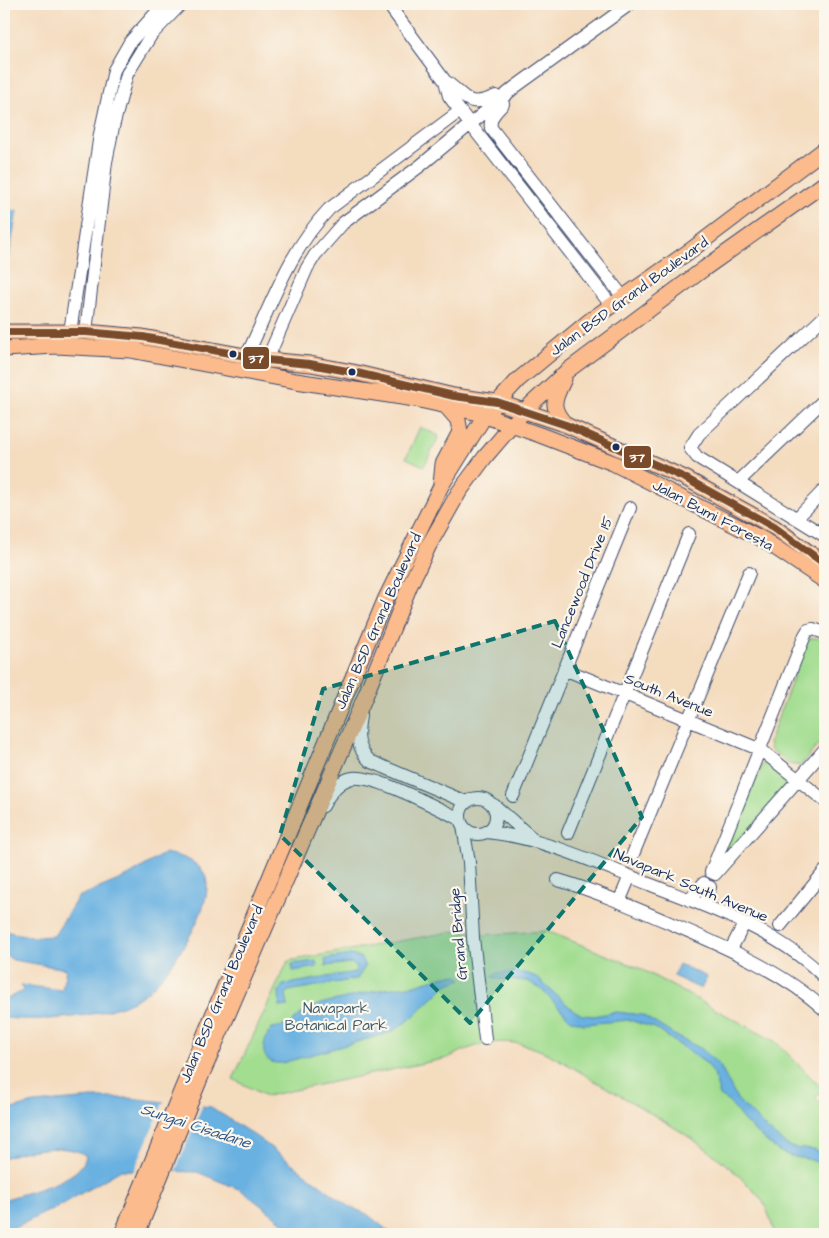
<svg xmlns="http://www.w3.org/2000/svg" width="829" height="1238" font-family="'Architects Daughter',sans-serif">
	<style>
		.green { fill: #a2dd90; stroke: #5e8677 }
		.water { fill: #69b1e1; stroke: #4270a0 }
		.pier { fill: #f4dcbf }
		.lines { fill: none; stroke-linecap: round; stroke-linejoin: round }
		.minor-casing { stroke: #3c496d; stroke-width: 14 }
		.major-casing { stroke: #3c496d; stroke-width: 17 }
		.minor { stroke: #fff; stroke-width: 12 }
		.major { stroke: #fbbb8c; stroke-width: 15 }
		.bus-1-casing { stroke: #fbf7ec; stroke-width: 11 }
		.bus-1 { stroke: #7a4b2a; stroke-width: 8 }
		.marked { fill: #0f766e; fill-opacity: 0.2; stroke: #0f766e; stroke-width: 4; stroke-dasharray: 10 6; stroke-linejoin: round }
		.bus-dot { fill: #1b2f5e; stroke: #fbf7ec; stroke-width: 2 }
		.labels { text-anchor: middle; stroke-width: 4.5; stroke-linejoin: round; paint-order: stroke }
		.street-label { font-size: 15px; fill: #1b2f5e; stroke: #fbf7ec }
		.park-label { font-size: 15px; fill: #3d5a6a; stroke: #fbf7ec }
		.water-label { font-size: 16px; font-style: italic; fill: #325685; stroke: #fbf7ec }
		.line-badge { stroke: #fbf7ec; stroke-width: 2 }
		.badge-label { font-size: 14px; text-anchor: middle; font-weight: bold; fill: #fff }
	</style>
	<rect width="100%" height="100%" fill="#fbf7ec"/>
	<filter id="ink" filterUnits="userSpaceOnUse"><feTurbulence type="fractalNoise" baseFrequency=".02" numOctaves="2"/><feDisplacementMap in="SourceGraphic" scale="10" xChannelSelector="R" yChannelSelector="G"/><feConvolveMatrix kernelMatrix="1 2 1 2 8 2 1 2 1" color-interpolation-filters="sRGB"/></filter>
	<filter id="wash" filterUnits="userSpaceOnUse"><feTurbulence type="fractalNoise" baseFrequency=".0096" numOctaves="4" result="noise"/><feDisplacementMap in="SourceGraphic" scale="20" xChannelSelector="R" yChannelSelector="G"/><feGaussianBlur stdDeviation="1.12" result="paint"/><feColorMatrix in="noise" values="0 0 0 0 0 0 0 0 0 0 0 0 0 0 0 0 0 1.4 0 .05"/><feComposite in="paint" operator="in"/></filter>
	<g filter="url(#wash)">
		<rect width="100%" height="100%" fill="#f4dcbf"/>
		<path class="green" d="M420,427L439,436L424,466L406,458Z
			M811,638H818L825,644V737L800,766L789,764L770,749L769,742L807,641Z
			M765,763L788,778V784L727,857L723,854L762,765Z
			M456,931L482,935L547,931L639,968L776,1042L824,1090L815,1097L825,1108V1234H775C771,1224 768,1208 761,1199C718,1148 658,1118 602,1085C577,1071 552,1052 524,1045C497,1038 472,1045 448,1058L266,1096L233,1079L288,961Z"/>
		<path class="water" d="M4,209L17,211L9,257H4Z
			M165,853C179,856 191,858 202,870C224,896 168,975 147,992C115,1018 44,1022 4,1018V1000L23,991L21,985L62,990L66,969L13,960L4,954V931L35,937L54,936L78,897L128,876Z
			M351,955L361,958L365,967L357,979L288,991L286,994L288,1006L280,1007L279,991L283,985L355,972L357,967L352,963L326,966L325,959Z
			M316,961L317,967L293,971L292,964Z
			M679,964L707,977L701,989L673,976Z
			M517,972L529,974L536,977L572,1009L582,1015L594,1016L616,1012L642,1015L676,1036L702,1049L720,1066L737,1099L769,1131L784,1143L794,1148L815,1150L825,1156V1168C812,1155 795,1161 779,1151C768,1144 757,1133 747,1124C738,1115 732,1102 720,1096L714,1074L707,1064L655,1028L629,1020L584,1024L571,1020L542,990L528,981L497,979L492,977L497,973Z
			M457,975L462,979L446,985L413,1017L392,1032L282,1063C258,1065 261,1041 272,1028L289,1025L302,1013L320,1004L384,989L415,985L445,976Z
			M92,1098H129L211,1107L258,1138L350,1207L367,1214L392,1234H298L241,1190L197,1172L121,1170L63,1204L4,1233V1200C24,1192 82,1182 86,1156C70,1142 22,1150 4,1158V1111L34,1103Z"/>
		<path class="pier" d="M165,1099L203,1104L174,1175L133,1173Z"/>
	</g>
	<g filter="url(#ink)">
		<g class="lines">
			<defs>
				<path id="minor" d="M388,4L445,81C468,97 466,109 496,96
					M445,81L449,96L460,111L611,305
					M503,104C496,112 489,117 491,128L623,297
					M825,316L699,434L690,448L697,457L825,536
					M70,332L100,134L114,70L130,42L164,4
					M86,332L106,162L113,127L127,74L151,35L181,4
					M246,357C272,304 288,252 329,209L460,111
					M267,360L307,268L315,255L343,223L420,166L515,87L630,4
					M738,482L825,399
					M797,518L825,489
					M825,633L813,629L808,630L805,635L711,872L715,874L825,749
					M564,669L761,750L825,801
					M360,716C357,733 356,748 370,761L466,802
					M513,796L630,508
					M460 816a18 18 0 1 1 36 0a18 18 0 1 1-36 0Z
					M494,805L532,838
					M323,806C329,794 338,780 353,778C376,775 437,808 460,819
					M463,826L469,862L473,938L485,1039
					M487,832C544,838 596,863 649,884C710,908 778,930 825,978
					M568,833L689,534
					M631,859L749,573
					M558,880C596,891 635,908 672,924C725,947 782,971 825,1010
					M689,900L704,883
					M619,902L630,876
					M705,906L710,887
					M780,926L825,871
					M731,949L744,924"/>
				<path id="major" d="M4,332H86L143,337L267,360L310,364L353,372L454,396L497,402L566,425L685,478L774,527L825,564
					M4,349L56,346L130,350L296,381L415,399L474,412L540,435L613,463L764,540L825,581
					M564,379C554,400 549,407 566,425
					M441,484L443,464L460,432L458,420L445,405
					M122,1234L385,600L441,486L484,417L518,380L588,322L691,250L825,149
					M137,1234L199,1081L364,699L410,585L429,545L459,492L485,457L525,410L567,371L705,268L825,183"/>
			</defs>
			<use href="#minor" class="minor-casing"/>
			<use href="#major" class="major-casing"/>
			<use href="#minor" class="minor"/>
			<use href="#major" class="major"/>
			<defs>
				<path id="bus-1" d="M4,332H86L143,337L267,360L310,364L353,372L454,396L497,402L566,425L685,478L774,527L825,564"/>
			</defs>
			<use href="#bus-1" class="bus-1-casing"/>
			<use href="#bus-1" class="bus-1"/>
		</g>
	</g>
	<path class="marked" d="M555,621L642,817L470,1023L280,835L323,689Z"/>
	<g class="bus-dot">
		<circle cx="233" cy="354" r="4.5"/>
		<circle cx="352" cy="372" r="4.5"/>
		<circle cx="616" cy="447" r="4.5"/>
	</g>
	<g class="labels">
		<g class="street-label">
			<text transform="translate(629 296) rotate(-36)" y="5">Jalan BSD Grand Boulevard</text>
			<text transform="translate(713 515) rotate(28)" y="5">Jalan Bumi Foresta</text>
			<text transform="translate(582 582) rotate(-68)" y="5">Lancewood Drive 15</text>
			<text transform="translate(378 621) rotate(-66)" y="5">Jalan BSD Grand Boulevard</text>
			<text transform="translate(669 695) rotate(22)" y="5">South Avenue</text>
			<text transform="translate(691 885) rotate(23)" y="5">Navapark South Avenue</text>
			<text transform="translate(458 934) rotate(-95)" y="5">Grand Bridge</text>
			<text transform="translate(221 994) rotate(-67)" y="5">Jalan BSD Grand Boulevard</text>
		</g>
		<g class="park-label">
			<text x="336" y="1013">Navapark<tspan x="336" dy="17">Botanical Park</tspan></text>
		</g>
		<g class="water-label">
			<text transform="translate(196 1125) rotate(18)" y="6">Sungai Cisadane</text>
		</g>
	</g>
	<g class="line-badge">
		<rect x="242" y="346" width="28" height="24" rx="5" fill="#7a4b2a"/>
		<rect x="623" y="445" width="29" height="24" rx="5" fill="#7a4b2a"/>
	</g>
	<g class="badge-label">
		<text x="256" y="363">37</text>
		<text x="637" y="462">37</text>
	</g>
	<rect width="829" height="1238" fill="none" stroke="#fbf7ec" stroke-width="20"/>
</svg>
